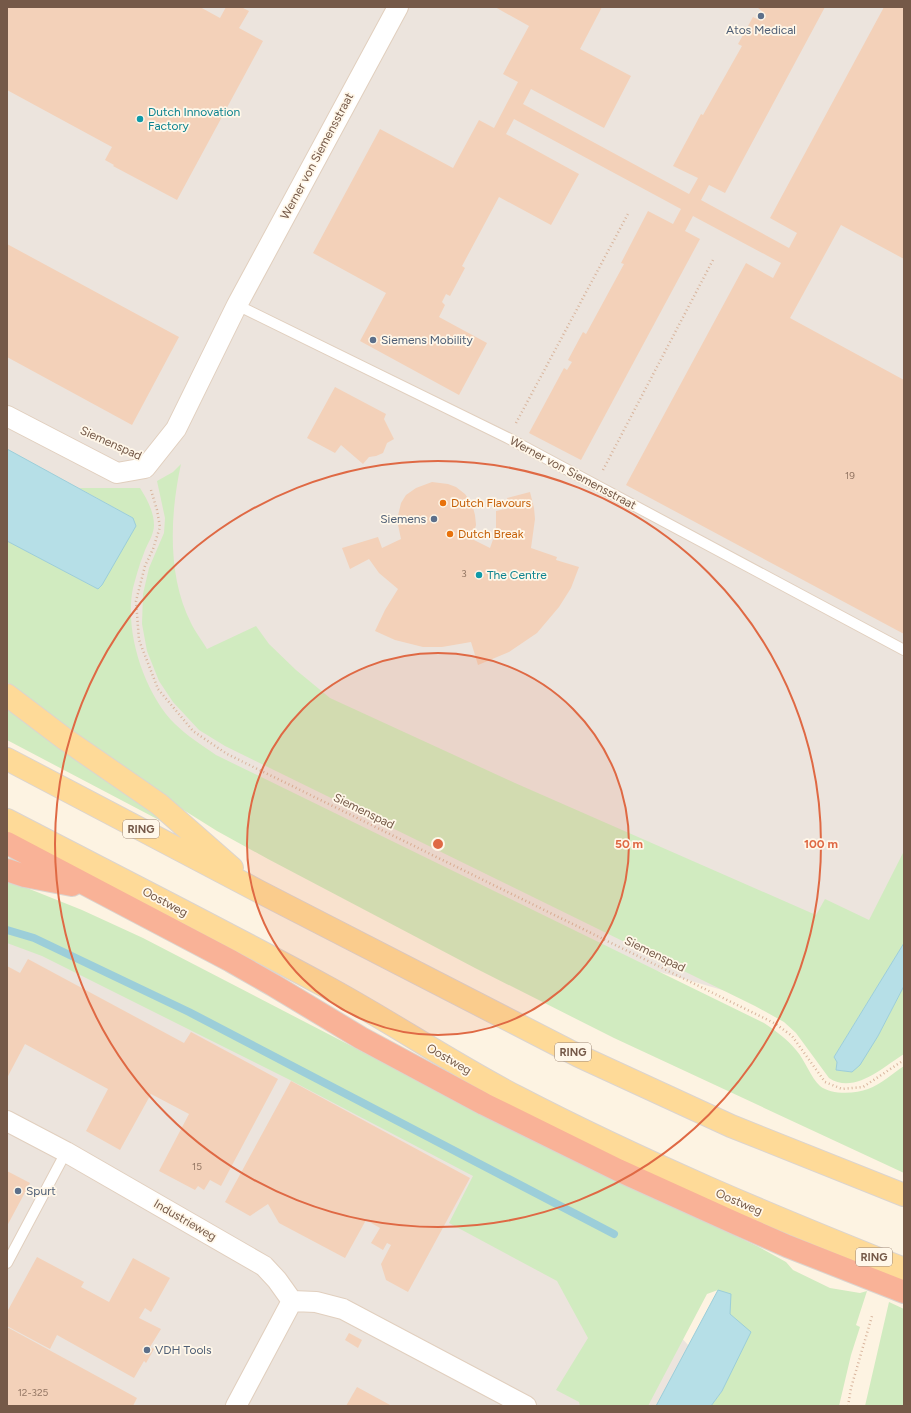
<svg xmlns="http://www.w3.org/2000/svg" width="911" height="1413" font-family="Figtree,sans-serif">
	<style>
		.industrial { fill: #ece4dd }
		.green { fill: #d1ebc0 }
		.water { fill: #b6dfe7; stroke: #9cced9 }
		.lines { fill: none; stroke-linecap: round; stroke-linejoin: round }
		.stream { stroke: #9cced9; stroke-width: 8 }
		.building { fill: #f3d1b9 }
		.service-casing { stroke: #e1cfbe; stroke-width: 12 }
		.minor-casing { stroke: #e1cfbe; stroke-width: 22 }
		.primary-casing { stroke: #dbd4cf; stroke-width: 24 }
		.motorway-casing { stroke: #dbd4cf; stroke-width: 24 }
		.path { stroke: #d8b49c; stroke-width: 2.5; stroke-dasharray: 1 3; stroke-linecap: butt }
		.service { stroke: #fff; stroke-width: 10 }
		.minor { stroke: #fff; stroke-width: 20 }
		.primary { stroke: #feda98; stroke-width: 22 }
		.motorway { stroke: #f9b297; stroke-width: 22 }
		.ring { fill: none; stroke: #df6944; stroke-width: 2 }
		.service-dot { fill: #5c6f8a; stroke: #fff7e9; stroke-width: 1.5 }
		.culture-dot { fill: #0f9aa8; stroke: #fff7e9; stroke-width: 1.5 }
		.food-dot { fill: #e8710a; stroke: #fff7e9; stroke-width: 1.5 }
		.labels { text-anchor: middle; stroke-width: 3.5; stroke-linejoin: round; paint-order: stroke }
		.number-label { font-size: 10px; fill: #947764 }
		.shield { fill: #fff7e9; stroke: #9e8878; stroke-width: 1 }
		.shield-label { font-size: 11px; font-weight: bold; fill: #755948 }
		.service-label { font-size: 12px; fill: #4e5e75; stroke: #fff7e9; text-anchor: start }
		.culture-label { font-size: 12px; fill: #0d838f; stroke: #fff7e9; text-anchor: start }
		.street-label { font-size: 12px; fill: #755948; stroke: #fff7e9 }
		.food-label { font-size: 12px; fill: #c56008; stroke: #fff7e9; text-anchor: start }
		.centre { fill: #df6944; stroke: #fff7e9; stroke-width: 2 }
		.ring-label { font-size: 12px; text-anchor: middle; font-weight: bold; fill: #df6944; stroke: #fff7e9; stroke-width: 3.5; stroke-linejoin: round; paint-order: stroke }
	</style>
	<rect width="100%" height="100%" fill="#fdf3e2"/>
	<path class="industrial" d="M7,7H904V983L785,1008L535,936L177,753L7,620Z
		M7,919L574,1219L689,1346L657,1406H7Z"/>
	<path class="green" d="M181,464C170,514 167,576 191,623C195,632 202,640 207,649L256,626L269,644L296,670L330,698L515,783L816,915L825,899L869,920L904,851V943L834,1057L837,1062L836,1070L852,1072L878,1036L904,986V1054C883,1067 854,1095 829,1078L796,1033L784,1022L755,1006L225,746L199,730L173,702L159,681L147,651L142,624L143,594L149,568L164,533L165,518L157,481L173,472Z
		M79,488H140C147,499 154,512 154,525C154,535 147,544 144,553C139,565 136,577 133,588C124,631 144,693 175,724C187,736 202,745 216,755L764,1023C776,1031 787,1039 796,1050C805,1060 811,1078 820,1086C831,1095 855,1094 868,1089C881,1084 892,1074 904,1066V1173L614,1038L475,968L268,859L217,831L174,804L83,740L7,682V541L98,589L133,518Z
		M7,705L197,840L7,740Z
		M7,880L82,910L143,938L417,1080L625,1184L757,1246L786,1262L793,1270L830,1288L860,1293L867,1291L856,1325L860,1327L851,1355L839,1406H711L722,1391L729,1314L718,1290L707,1294L648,1406H580L579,1402L556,1390L588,1338L557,1281L449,1223L473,1176L288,1079L42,956L7,943Z
		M889,1302L904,1309V1406H865Z"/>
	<path class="water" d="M7,449L133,518L136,526L102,585L98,589L7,541Z
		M904,943V986L878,1036L860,1065L852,1072L836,1070L837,1062L834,1057Z
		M718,1290L731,1294L730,1314L751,1332L722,1391L711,1406H656Z"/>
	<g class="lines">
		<path class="stream" d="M7,930L34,938L189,1012L614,1234"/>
	</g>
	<path class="building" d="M7,7H200L220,18L226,7H241L249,11L239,28L263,41L177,200L113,166L114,165L105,160L112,147L7,90Z
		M495,7H602L580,49L631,76L604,128L531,89L523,104L689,194L698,178L673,166L701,114L703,115L742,46L738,44L753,17L757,19L762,11L758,8V7H825L725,193L709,185L701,200L789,248L797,233L770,218L884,7H904V259L841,225L790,318L904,380V634L626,485L746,263L773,278L781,263L693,216L685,231L700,239L581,460L529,433L564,368L567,370L572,362L568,360L583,332L586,334L624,264L621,263L648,211L673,224L681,209L514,119L506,134L579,174L551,225L499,197L462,266L465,268L450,296L446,294L442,302L445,305L439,317L487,343L459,395L360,341L386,293L313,253L380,129L453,168L479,120L494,128L518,82L503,74L529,26Z
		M7,244L179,337L132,425L7,357Z
		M335,387L386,414L384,419L394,439L387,443L383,453L376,456L369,457L363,464L341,445L335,453L307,438Z
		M432,482L448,484L456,487L465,494L472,504L475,515L476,525L472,539L490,548L496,531V511L510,508L507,498L530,492L534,508L535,519L531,548L557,557L556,560L579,567L571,588L559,607L537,633L509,652L478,665L471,642L442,647H423L395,640L375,631L385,610L398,589L379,573L369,559L350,569L342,548L378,537L382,548L401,539L397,520L401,503L406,495L416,488Z
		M28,959L184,1043L191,1032L278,1079L221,1186L210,1180L204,1190L198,1186L195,1190L159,1171L189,1114L151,1094L120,1150L86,1131L108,1089L25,1044L7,1078V966L20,973Z
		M291,1081L470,1178L408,1292L386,1280L381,1264L391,1245L387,1243L383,1250L371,1243L380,1228L366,1220L345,1258L279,1223L268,1204L250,1216L225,1202Z
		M7,1171L30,1183L7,1226Z
		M37,1257L84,1282L81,1287L109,1302L133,1258L170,1278L151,1312L145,1308L139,1318L161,1329L150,1347L154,1349L146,1363L144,1361L134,1378L57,1335L50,1349L7,1326V1312Z
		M7,1327L137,1398L133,1406H7Z
		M349,1333L362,1340L358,1348L345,1340Z
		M357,1387L392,1406H346Z"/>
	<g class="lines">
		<defs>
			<path id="service" d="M237,305L508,438L904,650
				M7,1263L66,1152"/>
			<path id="minor" d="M7,416L117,473L145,468L176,429L237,305L398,7
				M7,1121L66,1152L264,1266L277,1280L292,1301L316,1302L343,1309L526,1406
				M236,1406L292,1301"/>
			<path id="primary" d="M7,695L65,739L159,804L232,868
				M7,759L260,892L579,1056L731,1126L904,1195
				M7,820C113,875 220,929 325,986C390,1021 451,1063 517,1097C642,1162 773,1217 904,1269"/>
			<path id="motorway" d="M7,843L231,961L273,985L361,1038L484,1104L618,1170L735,1223L787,1246L904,1292
				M7,870L25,876L72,885"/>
		</defs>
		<use href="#service" class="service-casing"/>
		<use href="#minor" class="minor-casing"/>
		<use href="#primary" class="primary-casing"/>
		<use href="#motorway" class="motorway-casing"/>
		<path class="path" d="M516,423L629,212
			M603,470L714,258
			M151,490L157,510L160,527L153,549L145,566L136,601L139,640L158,689L193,731L227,754L776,1024L792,1036L825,1082L842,1089L863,1087L904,1060
			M848,1406L851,1388L872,1316"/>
		<use href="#service" class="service"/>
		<use href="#minor" class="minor"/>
		<use href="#primary" class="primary"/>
		<use href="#motorway" class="motorway"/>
	</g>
	<circle cx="438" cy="844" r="191" fill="#df6944" fill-opacity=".12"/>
	<g class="ring">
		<circle cx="438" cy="844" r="191"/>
		<circle cx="438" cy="844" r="383"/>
	</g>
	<g class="service-dot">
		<circle cx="761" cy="16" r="4"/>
		<circle cx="373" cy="340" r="4"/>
		<circle cx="434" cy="519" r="4"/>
		<circle cx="18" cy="1191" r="4"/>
		<circle cx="147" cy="1350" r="4"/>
	</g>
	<g class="culture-dot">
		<circle cx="140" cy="119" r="4"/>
		<circle cx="479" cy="575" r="4"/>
	</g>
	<g class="food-dot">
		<circle cx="443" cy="503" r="4"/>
		<circle cx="450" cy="534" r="4"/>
	</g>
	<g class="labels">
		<g class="number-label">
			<text x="850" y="479">19</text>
			<text x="464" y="577">3</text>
			<text x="197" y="1170">15</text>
			<text x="33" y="1396">12-325</text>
		</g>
		<g class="shield">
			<rect x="123" y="820" width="36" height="18" rx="3"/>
			<rect x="555" y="1043" width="36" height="18" rx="3"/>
			<rect x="856" y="1248" width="36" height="18" rx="3"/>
		</g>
		<g class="shield-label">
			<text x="141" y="833">RING</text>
			<text x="573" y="1056">RING</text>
			<text x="874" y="1261">RING</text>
		</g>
		<g class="service-label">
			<text x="761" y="34" text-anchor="middle">Atos Medical</text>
			<text x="381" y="344">Siemens Mobility</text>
			<text x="426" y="523" text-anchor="end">Siemens</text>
			<text x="26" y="1195">Spurt</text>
			<text x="155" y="1354">VDH Tools</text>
		</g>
		<g class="culture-label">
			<text x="148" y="116">Dutch Innovation<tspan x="148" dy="14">Factory</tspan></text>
			<text x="487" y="579">The Centre</text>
		</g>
		<g class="street-label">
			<text transform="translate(317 156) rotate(-62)" y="4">Werner von Siemensstraat</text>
			<text transform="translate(111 443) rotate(24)" y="4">Siemenspad</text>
			<text transform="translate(573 473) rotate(28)" y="4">Werner von Siemensstraat</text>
			<text transform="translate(364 811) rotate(26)" y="4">Siemenspad</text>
			<text transform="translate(165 902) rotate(28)" y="4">Oostweg</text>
			<text transform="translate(655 954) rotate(26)" y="4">Siemenspad</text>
			<text transform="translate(449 1059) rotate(30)" y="4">Oostweg</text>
			<text transform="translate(739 1202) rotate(23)" y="4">Oostweg</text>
			<text transform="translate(185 1220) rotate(30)" y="4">Industrieweg</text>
		</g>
		<g class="food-label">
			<text x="451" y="507">Dutch Flavours</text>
			<text x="458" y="538">Dutch Break</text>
		</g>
	</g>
	<circle cx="438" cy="844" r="6" class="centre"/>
	<g class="ring-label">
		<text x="629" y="848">50 m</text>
		<text x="821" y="848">100 m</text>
	</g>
	<rect width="911" height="1413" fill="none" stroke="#755948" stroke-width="16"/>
</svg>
